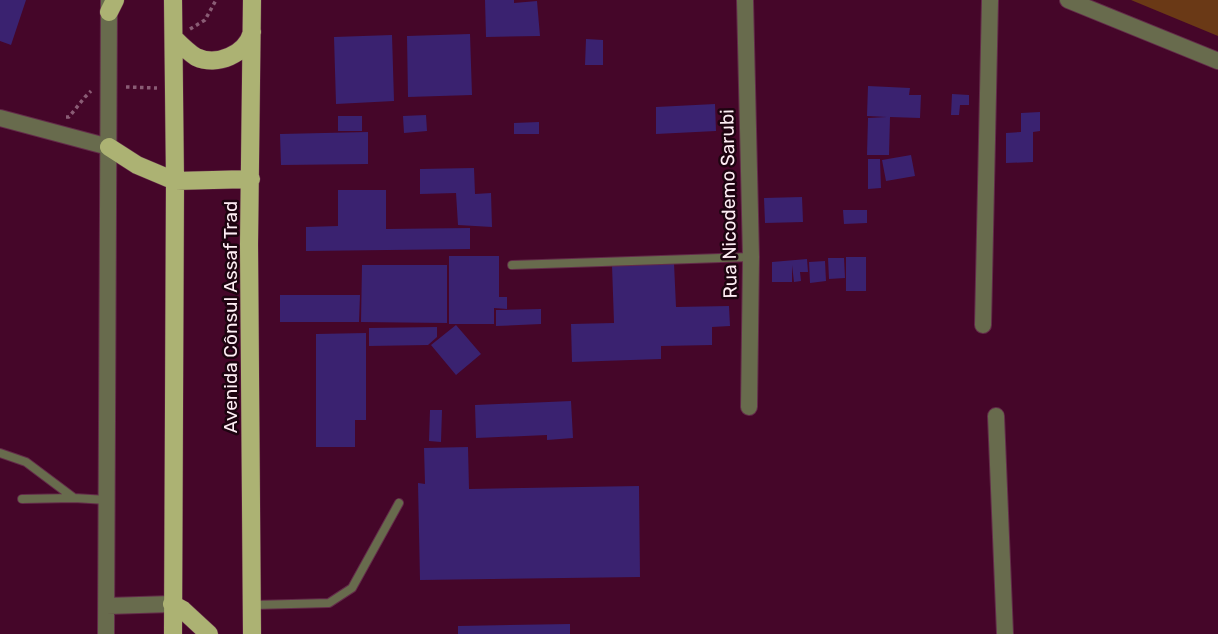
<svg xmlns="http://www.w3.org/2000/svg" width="1218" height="634" font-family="Rubik,sans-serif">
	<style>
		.green { fill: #6a3916 }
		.building { fill: #3a2270 }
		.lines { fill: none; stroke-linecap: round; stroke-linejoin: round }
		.service-casing { stroke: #632b49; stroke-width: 10 }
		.minor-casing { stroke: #632b49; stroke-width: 18 }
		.primary-casing { stroke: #632b49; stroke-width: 19 }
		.path { stroke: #8a5c75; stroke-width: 3.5; stroke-dasharray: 3.5 3.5; stroke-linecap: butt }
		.service { stroke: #686b4d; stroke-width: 8 }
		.minor { stroke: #686b4d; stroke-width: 16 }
		.primary { stroke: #acb273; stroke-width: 18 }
		.labels { text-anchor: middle; stroke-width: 5; stroke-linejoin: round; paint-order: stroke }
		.street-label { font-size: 19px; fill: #feedf4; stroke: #1d0410 }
	</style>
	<rect width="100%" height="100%" fill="#450629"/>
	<path class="green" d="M1131,0H1218V36Z"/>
	<path class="building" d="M0,0H26L11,45L0,41Z
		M485,0H514V3L537,1L540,36L486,37Z
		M470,34L472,95L408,97L407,36Z
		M392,35L394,101L336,104L334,37Z
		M586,39L603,40V65H585Z
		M868,86L910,88L909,95H921L920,118L890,117L889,155H867L868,118L887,117L867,116Z
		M952,94L969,95V105H960L959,115H951Z
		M715,104L716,131L656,134V107Z
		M1040,112V131L1033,132V162L1006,163V133L1021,132V113Z
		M426,115L427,131L404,133L403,116Z
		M338,116H362V131H338Z
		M539,122V134H514V123Z
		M368,132V164L281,165L280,134Z
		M911,155L915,176L886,181L882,160Z
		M868,159H880L881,188L868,189Z
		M474,168L475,194L491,193L492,227L458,225L456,193L420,194V169Z
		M338,190H386V229L470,228V249L306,251V227L338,226Z
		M802,197L803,222L765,223L764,198Z
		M843,210H867V223L844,224Z
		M449,256H499V297H507V309L494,308V324H449Z
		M846,257H866V291H846Z
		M828,258H844L845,278L829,279Z
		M807,259L808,272H800L801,281L794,282L792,265V282H772V262Z
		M825,261L826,281L810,283L809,262Z
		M674,263L676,307L729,306L730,326L712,327V345L661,346V359L572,362L571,324L614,323L612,265Z
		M362,265H447V323L361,322Z
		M280,295H360L359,322H280Z
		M541,309V324L496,326V310Z
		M456,325L481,354L456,375L431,345Z
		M437,327V337L428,345L369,346V328Z
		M366,333V420H355V447H316V334Z
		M571,401L573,438L547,440V435L476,438L475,405Z
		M430,410H442L441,442L429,441Z
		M468,447L469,489L639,486L640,577L420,580L418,483L425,484L424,448Z
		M570,624V634H458V626Z"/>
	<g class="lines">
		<defs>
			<path id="service" d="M512,265L751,257
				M0,453L26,462L74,498L107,500
				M22,499L74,498
				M252,605L329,603L352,588L399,503"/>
			<path id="minor" d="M745,0L751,257L749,407
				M1068,0L1218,61
				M0,118L109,147
				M983,325L990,0
				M996,416L1005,634
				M107,606L172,604
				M106,634L109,0"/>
			<path id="primary" d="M109,12L115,0
				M174,38C181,45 188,52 196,57C217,67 246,54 252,32
				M109,147L137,165L175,181L251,179
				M172,604L183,610L209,634
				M173,634L175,181L173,0
				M252,634L249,244L252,0"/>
		</defs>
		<use href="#service" class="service-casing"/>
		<use href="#minor" class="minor-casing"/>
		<use href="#primary" class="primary-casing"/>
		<path class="path" d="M190,29L205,20L216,0
			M126,87L157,88
			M66,117H69L85,97L91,91"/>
		<use href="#service" class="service"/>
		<use href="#minor" class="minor"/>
		<use href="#primary" class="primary"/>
	</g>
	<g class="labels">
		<g class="street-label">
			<text transform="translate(728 204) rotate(-91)" y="7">Rua Nicodemo Sarubi</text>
			<text transform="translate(230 317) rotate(-90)" y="7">Avenida Cônsul Assaf Trad</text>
		</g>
	</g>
</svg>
